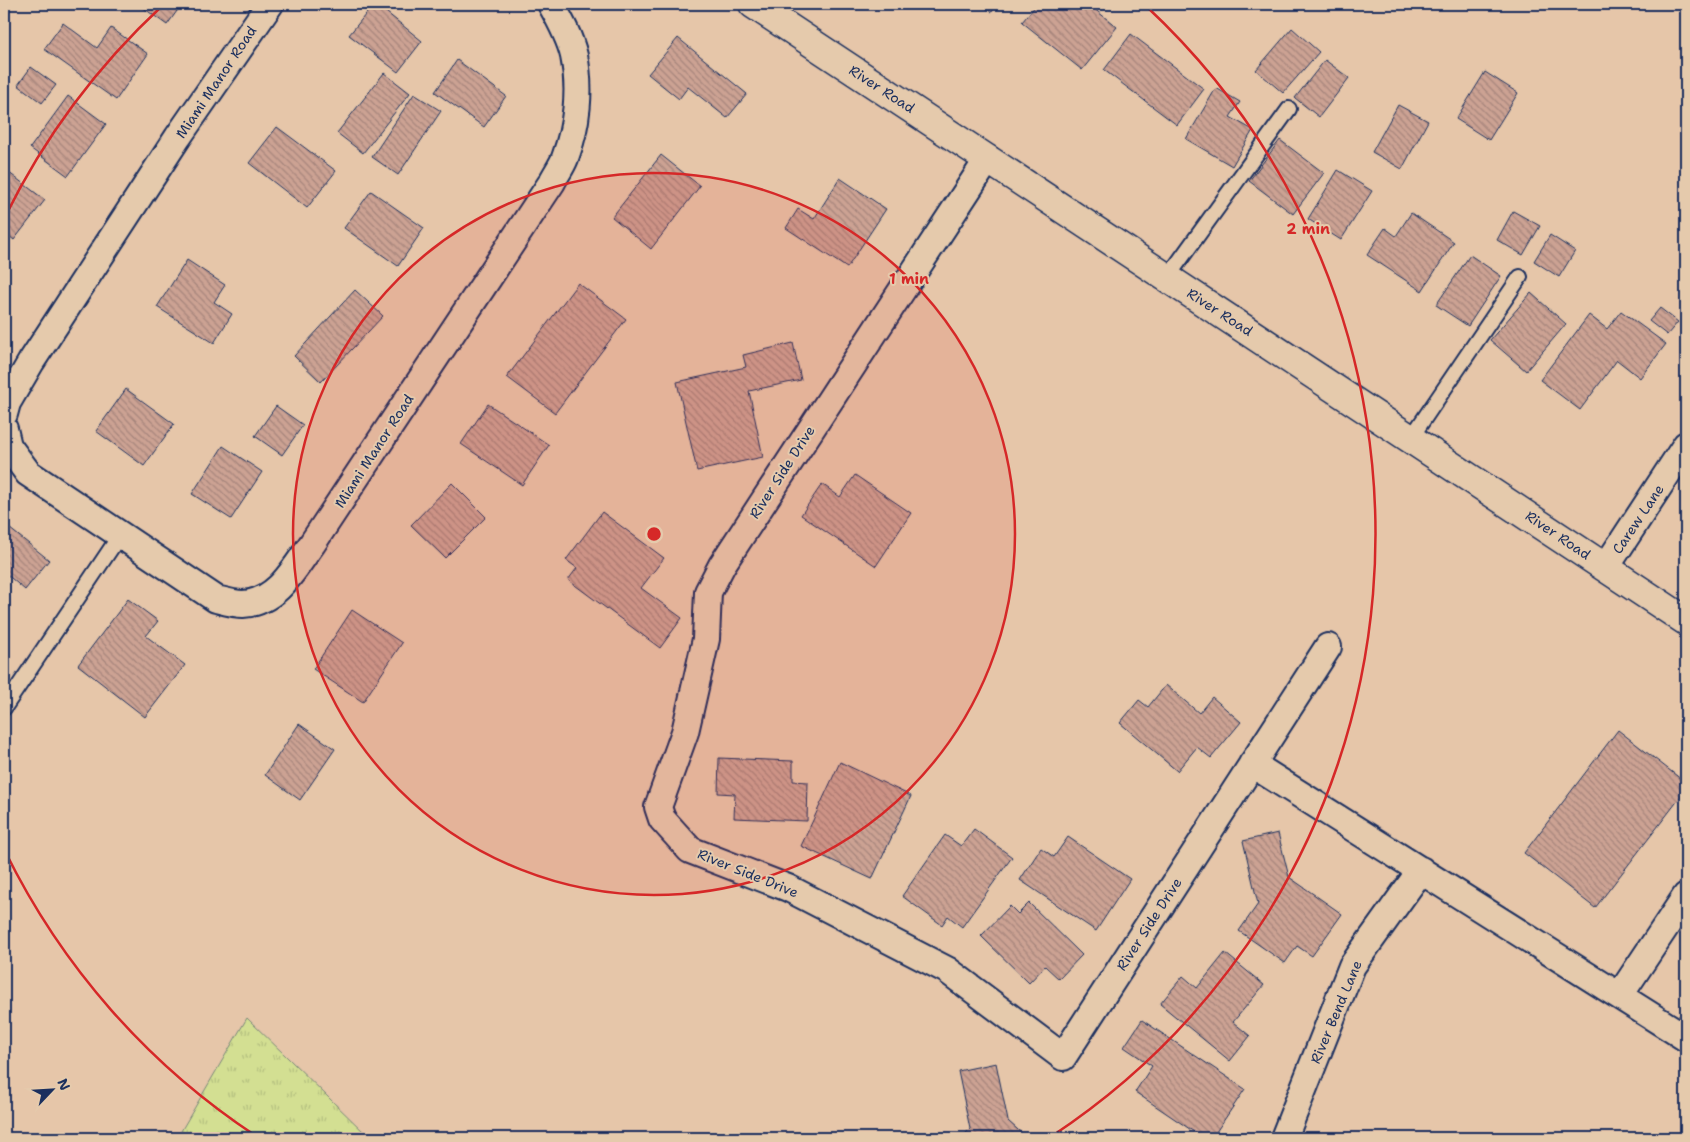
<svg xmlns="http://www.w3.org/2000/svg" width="1690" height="1142" font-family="'Shantell Sans',sans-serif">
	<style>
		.grass { fill: url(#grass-tufts); stroke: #778778 }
		.building { fill: url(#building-back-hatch); stroke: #1b2f5e }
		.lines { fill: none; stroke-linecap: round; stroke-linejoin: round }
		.service-casing { stroke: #1b2f5e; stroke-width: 18 }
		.minor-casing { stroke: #1b2f5e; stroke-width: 30 }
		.tertiary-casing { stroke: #1b2f5e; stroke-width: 31 }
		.service { stroke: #e5caac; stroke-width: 14 }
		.minor { stroke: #e5caac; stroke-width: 26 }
		.tertiary { stroke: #e5caac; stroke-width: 28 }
		.ring { fill: none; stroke: #d62828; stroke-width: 2.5 }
		.labels { text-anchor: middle; stroke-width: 4; stroke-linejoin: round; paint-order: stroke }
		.street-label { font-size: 14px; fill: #1b2f5e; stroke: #e5caac }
		.centre { fill: #d62828; stroke: #e5caac; stroke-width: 2.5 }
		.ring-label { font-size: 15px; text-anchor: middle; font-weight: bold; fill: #d62828; stroke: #e5caac; stroke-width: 4; stroke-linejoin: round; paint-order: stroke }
	</style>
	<defs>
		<pattern id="grass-tufts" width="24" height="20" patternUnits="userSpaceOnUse" patternTransform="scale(1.25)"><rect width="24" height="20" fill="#d3df92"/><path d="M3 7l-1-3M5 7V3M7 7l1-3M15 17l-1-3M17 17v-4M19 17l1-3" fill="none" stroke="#b5c080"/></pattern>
		<pattern id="building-back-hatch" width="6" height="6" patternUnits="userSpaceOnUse" patternTransform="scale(1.25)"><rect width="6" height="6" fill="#cca293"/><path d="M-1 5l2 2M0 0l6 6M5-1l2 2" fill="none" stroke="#a5847b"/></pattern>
	</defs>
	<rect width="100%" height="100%" fill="#e6c6a9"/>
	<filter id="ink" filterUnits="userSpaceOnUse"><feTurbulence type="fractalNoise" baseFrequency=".02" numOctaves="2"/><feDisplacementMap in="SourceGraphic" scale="10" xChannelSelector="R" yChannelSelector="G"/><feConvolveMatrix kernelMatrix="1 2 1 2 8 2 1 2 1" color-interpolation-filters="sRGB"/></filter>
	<g filter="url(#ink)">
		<path class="grass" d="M247,1018L370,1138H177Z"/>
		<path class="building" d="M138,4H182L167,25Z
			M374,4H376L422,41L398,72L349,35Z
			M980,4H997L992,12Z
			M1037,4H1088L1117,27L1082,70L1022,22Z
			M63,23L97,48L111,28L148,54L116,100L44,49Z
			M1292,28L1319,52L1283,93L1256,70Z
			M1131,34L1204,89L1177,125L1104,70Z
			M678,38L747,94L727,118L688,87L679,99L648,74Z
			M457,60L506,96L484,127L435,92Z
			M1325,60L1349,78L1319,117L1295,98Z
			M31,67L56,85L42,103L18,85Z
			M1485,72L1518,93L1489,140L1456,119Z
			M384,73L410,93L363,153L337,133Z
			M1216,88L1240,102L1230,117L1253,130L1232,166L1186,139Z
			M414,94L441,111L398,175L372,157Z
			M68,96L106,124L68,176L30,148Z
			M1398,105L1428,121L1402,169L1372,152Z
			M277,127L336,171L307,208L249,163Z
			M1280,140L1324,173L1293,214L1249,181Z
			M661,155L700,186L651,249L612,217Z
			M4,169L45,200L14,240L4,232Z
			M1338,170L1372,191L1341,240L1308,219Z
			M840,178L886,209L847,268L786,228L798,209L814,219Z
			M371,191L424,228L398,266L344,228Z
			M1513,211L1540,226L1523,255L1497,240Z
			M1411,213L1454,242L1422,291L1367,255L1385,228L1396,236Z
			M1550,235L1575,251L1559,277L1534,261Z
			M1470,255L1501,276L1468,326L1436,305Z
			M187,260L225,285L214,302L232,314L214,343L157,307Z
			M578,283L626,319L555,413L507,377Z
			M355,290L383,316L321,382L294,356Z
			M1531,293L1566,324L1526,371L1490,340Z
			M1660,308L1678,322L1667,335L1649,321Z
			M1621,311L1666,344L1640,378L1617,360L1580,410L1540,380L1589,315L1607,329Z
			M793,343L801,380L749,391L763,457L697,471L677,382L746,367L743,355Z
			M126,389L174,424L144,466L96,431Z
			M488,404L549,445L522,485L461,444Z
			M276,406L303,425L282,455L255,436Z
			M223,446L262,472L231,519L192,494Z
			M855,475L911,513L876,566L801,515L822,484L840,497Z
			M452,483L486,517L445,558L411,525Z
			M602,512L664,558L641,588L682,618L660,648L568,580L577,568L566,560Z
			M4,524L49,560L25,590L4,572Z
			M128,599L158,621L146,636L185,665L145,717L78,665Z
			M352,610L402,643L363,702L313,669Z
			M1166,685L1199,713L1212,697L1241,722L1211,758L1197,747L1177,771L1120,723L1139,700L1148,707Z
			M299,724L335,749L300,800L265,775Z
			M1618,730L1686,783V790L1595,908L1524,853Z
			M719,758L793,761V781L808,782L807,821L734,818L735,794L718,793Z
			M840,762L911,796L872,879L801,846Z
			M974,829L1012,857L962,927L948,916L942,925L902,896L945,835L961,846Z
			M1278,833L1289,877L1342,914L1312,956L1297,946L1285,963L1239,931L1258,904L1243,841Z
			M1068,837L1130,879L1096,931L1020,880L1041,848L1054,857Z
			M1029,903L1082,955L1059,979L1045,966L1029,983L981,936L1010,906L1018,914Z
			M1225,953L1264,985L1233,1022L1250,1036L1230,1061L1160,1004L1183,976L1197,988Z
			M1142,1020L1245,1089L1212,1138H1203L1135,1092L1152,1066L1124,1047Z
			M996,1063L1008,1121L1027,1138H961L970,1129L958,1071Z"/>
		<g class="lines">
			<defs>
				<path id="service" d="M1167,278L1289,109
					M1411,438L1520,277
					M4,708L120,535"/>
				<path id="minor" d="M988,159L722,565L708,592L706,639L685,732L658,807L662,819L690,850L788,888L947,970L1063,1057L1328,647
					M4,414L7,403L31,362L178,137L270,4
					M4,429L8,446L28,473L216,599C224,601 234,604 243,604C277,602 294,569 312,544L552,182C556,174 562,166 565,158C577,126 581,89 574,56C570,38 560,20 551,4
					M1606,567L1686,445
					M1252,764L1686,1038
					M1620,995L1686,896
					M1284,1138L1352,966L1421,870"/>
				<path id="tertiary" d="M753,4L1686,621"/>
			</defs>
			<use href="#service" class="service-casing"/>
			<use href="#minor" class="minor-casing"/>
			<use href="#tertiary" class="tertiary-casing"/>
			<use href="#service" class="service"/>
			<use href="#minor" class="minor"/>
			<use href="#tertiary" class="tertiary"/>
		</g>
	</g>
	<circle cx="654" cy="534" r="361" fill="#d62828" fill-opacity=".12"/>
	<g class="ring">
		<circle cx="654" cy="534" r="361"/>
		<path d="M256 1136A722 722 0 0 1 5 851M5 217A722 722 0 0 1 162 6M1146 6A722 722 0 0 1 1052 1136"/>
	</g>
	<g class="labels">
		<g class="street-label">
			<text transform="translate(216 82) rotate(-56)" y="5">Miami Manor Road</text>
			<text transform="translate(882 89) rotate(33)" y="5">River Road</text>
			<text transform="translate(1220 312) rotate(33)" y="5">River Road</text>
			<text transform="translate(374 451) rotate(-57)" y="5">Miami Manor Road</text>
			<text transform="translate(782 472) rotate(-57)" y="5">River Side Drive</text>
			<text transform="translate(1638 519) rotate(-56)" y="5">Carew Lane</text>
			<text transform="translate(1558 535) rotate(34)" y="5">River Road</text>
			<text transform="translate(748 873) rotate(22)" y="5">River Side Drive</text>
			<text transform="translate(1149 924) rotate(-57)" y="5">River Side Drive</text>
			<text transform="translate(1336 1012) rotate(-67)" y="5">River Bend Lane</text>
		</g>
	</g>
	<circle cx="654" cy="534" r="8" class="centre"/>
	<g class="ring-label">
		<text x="1308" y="234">2 min</text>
		<text x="909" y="284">1 min</text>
	</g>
	<rect width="1690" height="1142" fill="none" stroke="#e5caac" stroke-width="20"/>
	<rect x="10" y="10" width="1670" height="1122" fill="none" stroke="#1b2f5e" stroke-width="2" filter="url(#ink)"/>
	<g transform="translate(52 1090) rotate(65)" stroke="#e5caac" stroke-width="4" paint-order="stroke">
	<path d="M0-4L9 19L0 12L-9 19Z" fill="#1b2f5e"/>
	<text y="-8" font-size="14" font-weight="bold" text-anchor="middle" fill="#1b2f5e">N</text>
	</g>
</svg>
